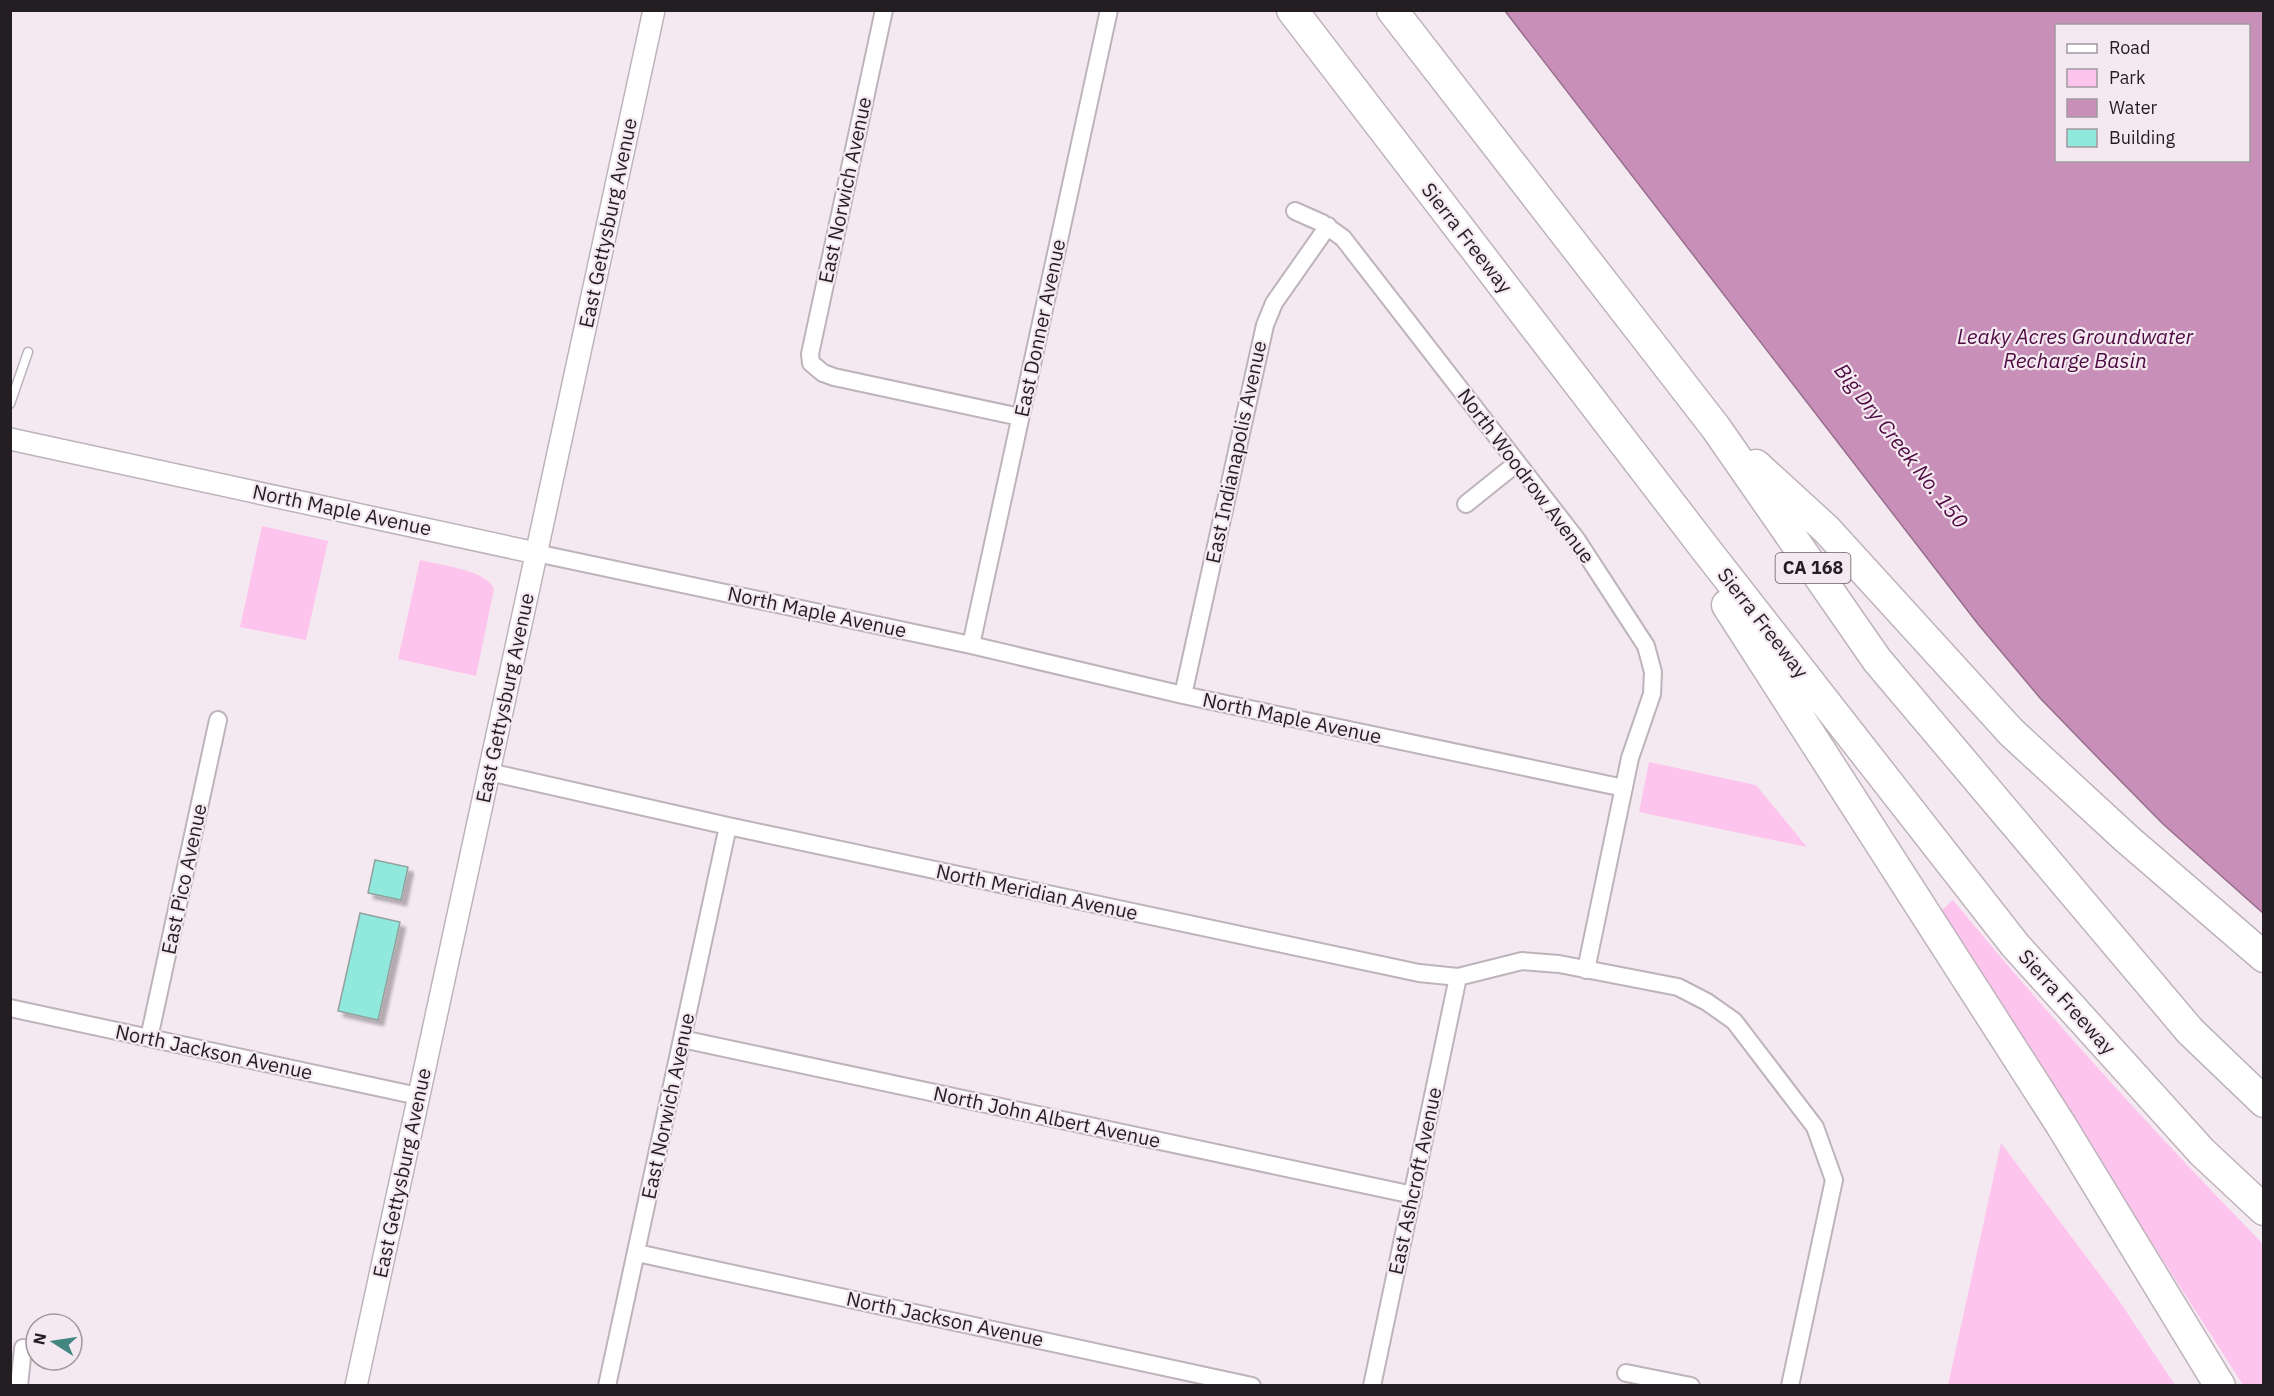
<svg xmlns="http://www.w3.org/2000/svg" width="2274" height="1396" font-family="'IBM Plex Sans',sans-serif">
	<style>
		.green { fill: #fdc5ee }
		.water { fill: #c890b8; stroke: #966e8b; stroke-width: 1.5; fill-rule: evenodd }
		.building { fill: #91e9de; stroke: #92a09e; stroke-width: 1.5; filter: url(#shadow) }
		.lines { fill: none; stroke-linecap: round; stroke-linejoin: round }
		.service-casing { stroke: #beb3bb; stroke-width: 11 }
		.minor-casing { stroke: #beb3bb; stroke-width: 20 }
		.tertiary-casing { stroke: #beb3bb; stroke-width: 24 }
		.motorway-casing { stroke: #beb3bb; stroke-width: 33 }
		.service { stroke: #fff; stroke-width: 8 }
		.minor { stroke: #fff; stroke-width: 16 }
		.tertiary { stroke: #fff; stroke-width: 21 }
		.motorway { stroke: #fff; stroke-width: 30 }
		.labels { text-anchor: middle; stroke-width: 4.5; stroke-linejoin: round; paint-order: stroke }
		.shield { fill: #f5e9f1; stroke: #615b5f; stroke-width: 1.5 }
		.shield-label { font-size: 18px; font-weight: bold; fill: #221e21 }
		.street-label { font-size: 20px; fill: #221e21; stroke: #f5e9f1 }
		.water-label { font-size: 21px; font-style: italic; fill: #4e0b42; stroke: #f5e9f1 }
	</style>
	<defs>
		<filter id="shadow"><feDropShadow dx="5.5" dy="5.5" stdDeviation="1.5" flood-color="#0004"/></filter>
	</defs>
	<rect width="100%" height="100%" fill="#f5e9f1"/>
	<path class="green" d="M262,526L328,541L306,640L240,627Z
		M420,560C440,565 487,570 494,589L476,676L398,659Z
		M1649,762L1756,785L1807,847L1639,812Z
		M1953,900C2051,1019 2155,1133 2263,1244V1385H2243L1940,912Z
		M2001,1143L2118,1299L2175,1385H1948Z"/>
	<path class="water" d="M1505,11H2263V913L2163,824L2102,762L2040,698L1978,624ZM2056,26H2248V160H2056Z"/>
	<path class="building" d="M375,860L408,867L401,900L368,893Z
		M360,913L400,922L378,1020L338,1011Z"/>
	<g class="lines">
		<defs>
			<path id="service" d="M10,404L28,352"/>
			<path id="minor" d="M884,10L810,354L811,363L823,373L834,377L1020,417
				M1295,211L1322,223L1343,238L1577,540L1646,646L1653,672L1652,694L1630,758L1586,970
				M1466,504L1517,463
				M536,553L971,645L1183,695L1624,788
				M971,645L1109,10
				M1183,695L1265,325L1274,303L1328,226
				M489,772L728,826L1419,973L1458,977L1522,961L1559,964L1678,987L1707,1002L1734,1021L1815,1127L1834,1180L1790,1386
				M10,1008L418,1096
				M149,1038L218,720
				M682,1039L1413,1195
				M637,1253L1252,1386
				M1626,1373L1691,1386
				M19,1386L23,1348
				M607,1386L728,826
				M1372,1386L1458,977"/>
			<path id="tertiary" d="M10,439L536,553
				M356,1386L654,10"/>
			<path id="motorway" d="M1292,10L1707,551L2015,945L2202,1152L2264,1210
				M1392,10L1716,428L1877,660L2190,1031L2264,1102
				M1756,465L1827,530L2011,732L2127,839L2264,957
				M1727,605L2061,1125L2220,1386"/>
		</defs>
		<use href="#service" class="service-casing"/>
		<use href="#minor" class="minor-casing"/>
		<use href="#tertiary" class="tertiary-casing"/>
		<use href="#motorway" class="motorway-casing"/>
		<use href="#service" class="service"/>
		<use href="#minor" class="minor"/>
		<use href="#tertiary" class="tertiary"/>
		<use href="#motorway" class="motorway"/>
	</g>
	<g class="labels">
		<rect class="shield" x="1775.5" y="553" width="75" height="30" rx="4.5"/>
		<g class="shield-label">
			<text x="1813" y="574">CA 168</text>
		</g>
		<g class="street-label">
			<text transform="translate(845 190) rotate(-78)" y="7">East Norwich Avenue</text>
			<text transform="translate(608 223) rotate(-78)" y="7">East Gettysburg Avenue</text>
			<text transform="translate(1467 238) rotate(52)" y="7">Sierra Freeway</text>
			<text transform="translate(1040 328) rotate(-78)" y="7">East Donner Avenue</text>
			<text transform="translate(1236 452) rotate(-78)" y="7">East Indianapolis Avenue</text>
			<text transform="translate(1526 476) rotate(53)" y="7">North Woodrow Avenue</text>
			<text transform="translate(342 510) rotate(12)" y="7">North Maple Avenue</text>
			<text transform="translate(817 612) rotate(12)" y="7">North Maple Avenue</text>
			<text transform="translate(1763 623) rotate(52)" y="7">Sierra Freeway</text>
			<text transform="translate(505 698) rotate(-78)" y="7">East Gettysburg Avenue</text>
			<text transform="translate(1292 718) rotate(12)" y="7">North Maple Avenue</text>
			<text transform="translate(184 879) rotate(-78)" y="7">East Pico Avenue</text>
			<text transform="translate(1037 892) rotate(12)" y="7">North Meridian Avenue</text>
			<text transform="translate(2067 1002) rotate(48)" y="7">Sierra Freeway</text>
			<text transform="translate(214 1052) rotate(12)" y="7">North Jackson Avenue</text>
			<text transform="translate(668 1106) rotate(-78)" y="7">East Norwich Avenue</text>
			<text transform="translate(1047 1117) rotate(12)" y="7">North John Albert Avenue</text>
			<text transform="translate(402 1173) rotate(-78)" y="7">East Gettysburg Avenue</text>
			<text transform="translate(1415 1181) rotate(-78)" y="7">East Ashcroft Avenue</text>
			<text transform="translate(945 1319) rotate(12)" y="7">North Jackson Avenue</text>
		</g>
		<g class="water-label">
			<text x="2075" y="344">Leaky Acres Groundwater<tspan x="2075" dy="24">Recharge Basin</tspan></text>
			<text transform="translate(1901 446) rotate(52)" y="7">Big Dry Creek No. 150</text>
		</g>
	</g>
	<rect width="2274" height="1396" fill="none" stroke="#221e21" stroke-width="24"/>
	<rect x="2055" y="24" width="195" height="138" fill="#f5e9f1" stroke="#a1989e" stroke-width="1.5"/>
	<rect x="2067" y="44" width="30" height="9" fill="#ffffff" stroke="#a1989e" stroke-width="1.5"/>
	<text x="2109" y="54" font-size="18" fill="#221e21">Road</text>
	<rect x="2067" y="69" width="30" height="18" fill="#fdc5ee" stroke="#a1989e" stroke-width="1.5"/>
	<text x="2109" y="84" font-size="18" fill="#221e21">Park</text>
	<rect x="2067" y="99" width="30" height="18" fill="#c890b8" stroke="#a1989e" stroke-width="1.5"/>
	<text x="2109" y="114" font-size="18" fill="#221e21">Water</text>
	<rect x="2067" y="129" width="30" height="18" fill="#91e9de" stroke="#a1989e" stroke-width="1.5"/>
	<text x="2109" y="144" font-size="18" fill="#221e21">Building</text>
	<g transform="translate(54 1342) rotate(282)"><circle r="28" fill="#f5e9f1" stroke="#a1989e" stroke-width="1.5"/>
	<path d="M0-4.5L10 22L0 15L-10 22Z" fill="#418780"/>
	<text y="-9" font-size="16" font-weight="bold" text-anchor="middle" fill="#221e21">N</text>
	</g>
</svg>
